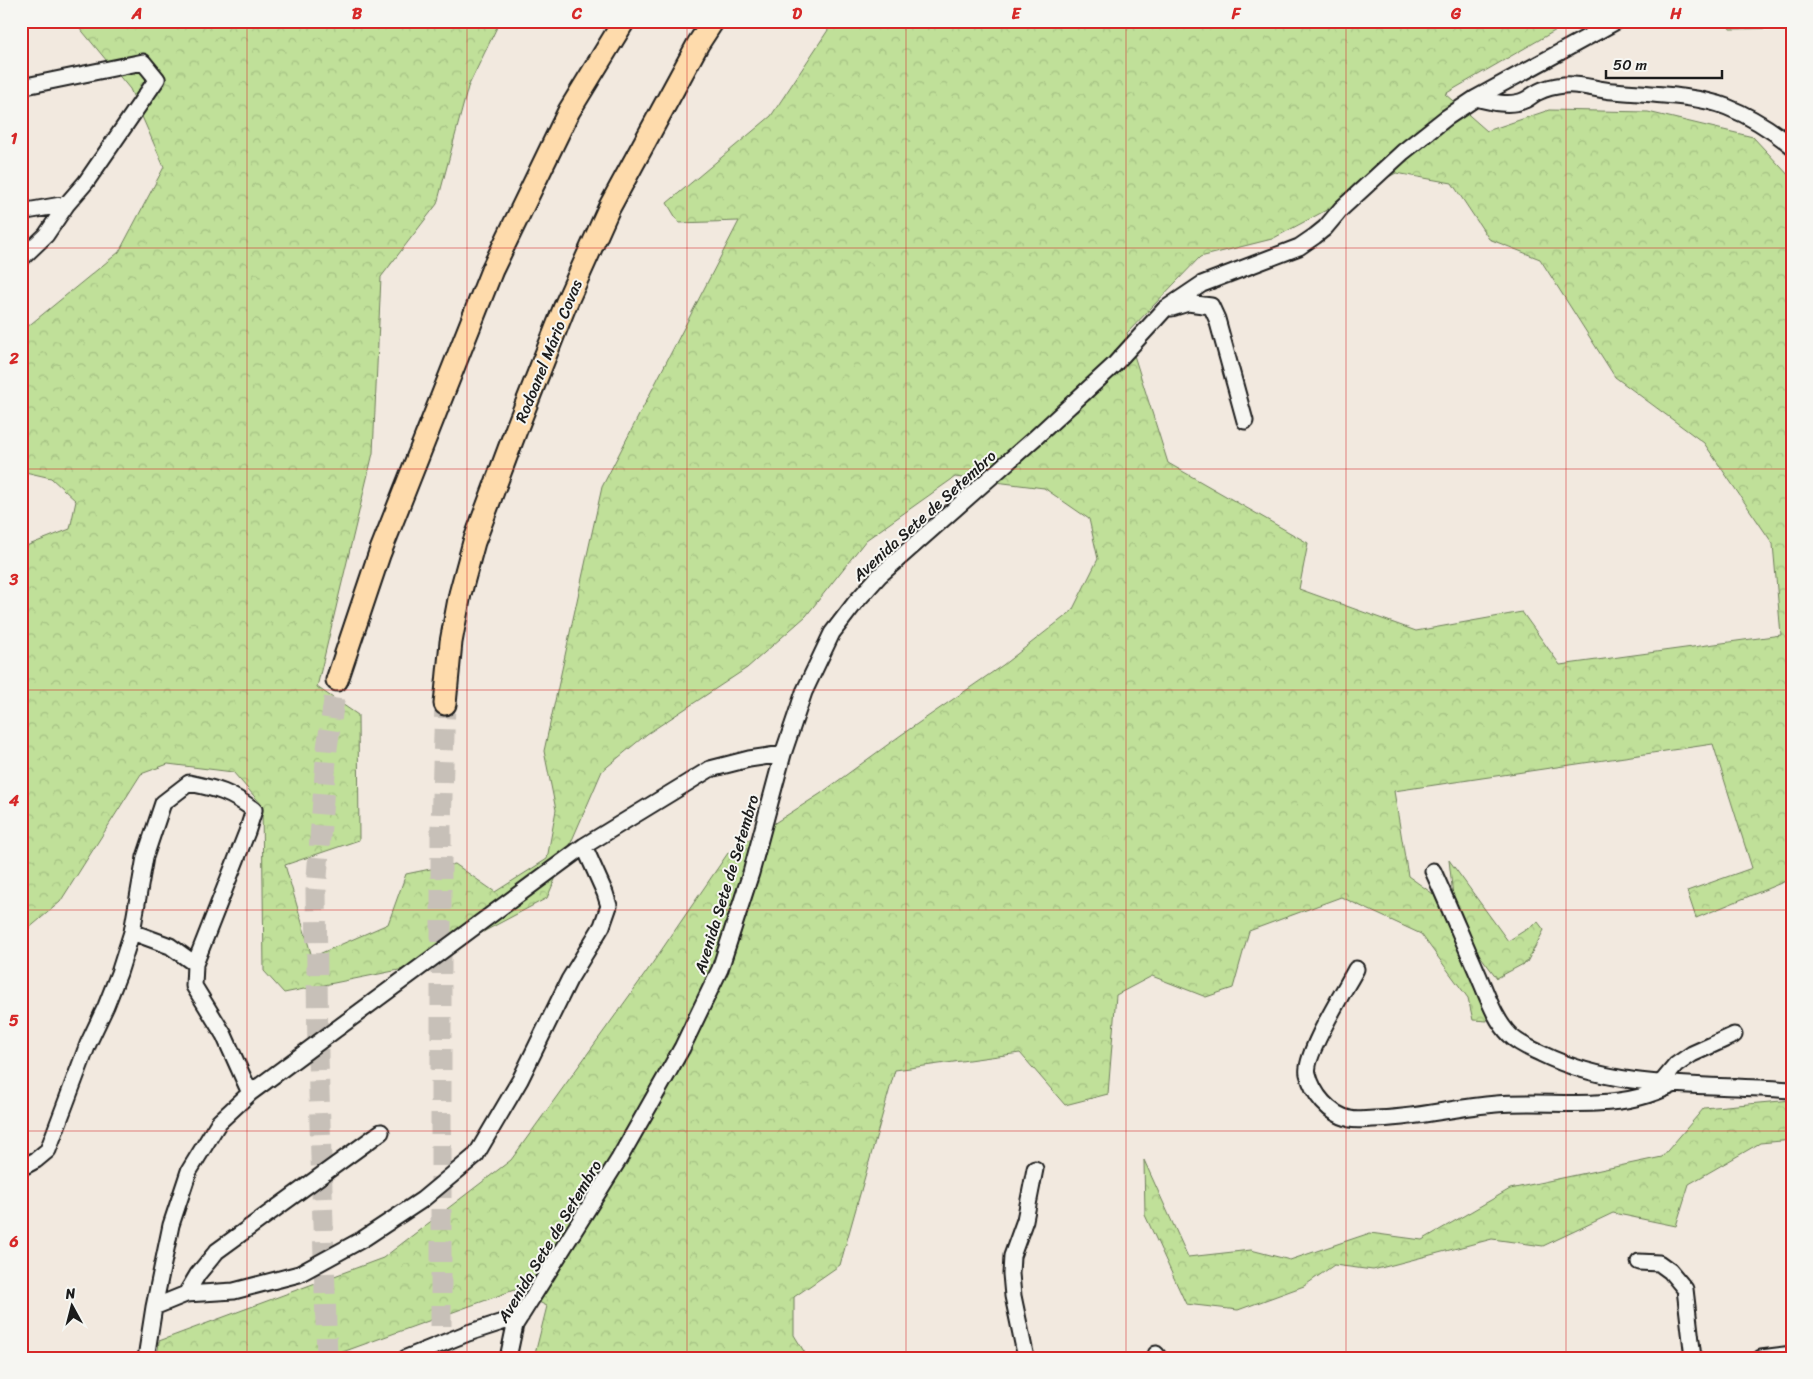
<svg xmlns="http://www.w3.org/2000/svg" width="1813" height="1379" font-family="Sriracha,sans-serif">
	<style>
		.forest { fill: url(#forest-crowns); stroke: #6e7e5a; fill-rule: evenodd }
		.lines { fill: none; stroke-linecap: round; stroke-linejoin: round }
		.highway-tunnel { stroke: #c7c0b8; stroke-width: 21; stroke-dasharray: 21 11; stroke-linecap: butt }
		.minor-casing { stroke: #1c1c1c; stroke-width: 19 }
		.highway-casing { stroke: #1c1c1c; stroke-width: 25 }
		.minor { stroke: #f6f6f2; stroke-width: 15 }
		.highway { stroke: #fedbac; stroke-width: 21 }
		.grid { fill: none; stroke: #d62828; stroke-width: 1; stroke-opacity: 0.55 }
		.labels { text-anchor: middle; stroke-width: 4; stroke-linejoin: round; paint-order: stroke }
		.street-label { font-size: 16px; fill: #1c1c1c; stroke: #f6f6f2 }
		.neatline { fill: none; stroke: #d62828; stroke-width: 2 }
		.grid-label { font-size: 16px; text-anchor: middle; font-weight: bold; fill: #d62828 }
	</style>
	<defs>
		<pattern id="forest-crowns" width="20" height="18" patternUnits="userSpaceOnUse" patternTransform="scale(1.25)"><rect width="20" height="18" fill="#c0e099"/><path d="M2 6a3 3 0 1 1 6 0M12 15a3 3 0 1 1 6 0" fill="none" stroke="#a4c083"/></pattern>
	</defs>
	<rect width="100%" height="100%" fill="#f2e9df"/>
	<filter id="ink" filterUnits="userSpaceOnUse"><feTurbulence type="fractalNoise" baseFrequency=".02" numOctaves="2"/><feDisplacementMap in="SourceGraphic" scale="10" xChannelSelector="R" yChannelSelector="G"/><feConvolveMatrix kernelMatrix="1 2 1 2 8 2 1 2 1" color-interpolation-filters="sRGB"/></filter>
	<g filter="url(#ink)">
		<path class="forest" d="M74,21H500L468,87L437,204L381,277L373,453L317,687L358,715L359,840L285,865L312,957L388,924L406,874L455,864L495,892L547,859L556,810L544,751L602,487L739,221L679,223L667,203L771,116L834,21H1572L1445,94L1487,131L1549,110L1648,112L1753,137L1792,179V884L1786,881L1696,918L1687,891L1752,868L1713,744L1394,791L1408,876L1443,901L1453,896L1449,860L1508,941L1538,922L1544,930L1527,962L1497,978L1472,945L1485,995L1487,1021L1473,1020L1468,998L1421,934L1341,897L1249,931L1233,988L1206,997L1152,976L1116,995L1108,1094L1065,1105L1020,1053L895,1070L840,1265L794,1297V1335L808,1358H534L547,1306L514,1290L326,1358H157L159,1341L383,1258L511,1160L645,974L728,853L820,794L901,735L1003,665L1072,611L1098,559L1089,519L1044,488L955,477L866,540L806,616L747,668L647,734L602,771L547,898L419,966L284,993L264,971L262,805L233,772L168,764L141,774L60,902L21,935V548L70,529L76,501L51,478L21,471V332L119,252L164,167L130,89ZM1396,173L1452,183L1489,239L1540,259L1615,377L1704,443L1773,544L1781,635L1560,665L1522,612L1416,631L1299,589L1308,543L1168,463L1127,333L1200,257L1272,239Z
			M1726,21H1792V28L1730,29Z
			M1792,1100V1140L1760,1143L1689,1184L1676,1226L1613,1213L1543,1246L1492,1239L1373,1270L1334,1265L1304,1286L1238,1310L1186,1304L1145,1215L1144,1160L1188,1257L1251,1250L1290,1260L1370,1233L1422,1240L1510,1189L1662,1157L1704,1108Z"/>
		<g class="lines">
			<path class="highway-tunnel" d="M327,1358L318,1057L316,890L327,748L337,680
				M441,1358V827L445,704"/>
			<defs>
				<path id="minor" d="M21,87L143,62L157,79L86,182L67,204L21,212
					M1476,98C1491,102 1510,107 1525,100C1530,98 1533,94 1538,92C1546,88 1555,86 1564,85C1579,83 1597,90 1613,91C1645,94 1697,95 1727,107C1750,116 1772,130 1792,146
					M21,259L46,235L67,204
					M1172,308L1188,303L1211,306L1217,319L1245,421
					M1433,871C1448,904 1462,938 1477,972C1486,992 1494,1019 1510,1035C1518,1044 1532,1049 1542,1054C1620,1092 1708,1083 1792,1090
					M132,932L145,857L163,803L189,783C218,789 230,792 254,810L247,832L195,964L194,986L224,1035L250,1093
					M1356,969C1346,988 1303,1056 1308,1074C1313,1094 1329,1114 1350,1119C1357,1121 1366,1119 1373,1119C1414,1119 1455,1107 1496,1104C1544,1100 1593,1109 1640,1097C1652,1094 1664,1089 1675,1084
					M1661,1083L1676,1065L1692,1054L1734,1035
					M21,1168L36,1160L48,1150L88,1044L106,1006L119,973L132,932L170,946L195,964
					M1639,1262L1659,1263L1670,1271L1685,1289L1693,1358
					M186,1294L198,1274L217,1251L381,1132
					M154,1307L186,1294L234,1291L299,1274L363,1239L422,1200L476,1155L520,1080L569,980L602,926L609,906L605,893L584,846L710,769L749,759L783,754
					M1156,1354L1159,1358
					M146,1358L154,1307L171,1225L189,1171L219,1122L250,1093L584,846
					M406,1358L468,1333L521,1316
					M508,1358L515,1325L619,1159L682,1048L720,969L751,873L783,754L804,692L832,633L855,603L879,576L1036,437L1113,366L1165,309L1202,284L1299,247L1315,236L1325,228L1341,209L1403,152L1446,118L1476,98L1617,21
					M1026,1358L1013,1296L1011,1274L1012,1256L1025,1220L1035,1169
					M1761,1358L1792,1354"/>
				<path id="highway" d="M337,680L379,555L492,270L569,111L624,21
					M445,704L451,642L460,594L474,542L516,430L565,306L609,208L698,44L713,21"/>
			</defs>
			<use href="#minor" class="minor-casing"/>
			<use href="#highway" class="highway-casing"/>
			<use href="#minor" class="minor"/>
			<use href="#highway" class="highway"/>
		</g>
	</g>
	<path class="grid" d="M247,21V1358M467,21V1358M687,21V1358M906,21V1358M1126,21V1358M1346,21V1358M1566,21V1358M21,248H1792M21,469H1792M21,690H1792M21,910H1792M21,1131H1792"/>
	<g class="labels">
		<g class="street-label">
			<text transform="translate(548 351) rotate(-68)" y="6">Rodoanel Mário Covas</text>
			<text transform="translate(924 515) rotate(-42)" y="6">Avenida Sete de Setembro</text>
			<text transform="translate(726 884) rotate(-73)" y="6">Avenida Sete de Setembro</text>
			<text transform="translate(549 1241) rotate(-59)" y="6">Avenida Sete de Setembro</text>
		</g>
	</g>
	<rect width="1813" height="1379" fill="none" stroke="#f6f6f2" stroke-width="55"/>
	<g transform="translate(72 1306) rotate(353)" stroke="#f6f6f2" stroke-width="4" paint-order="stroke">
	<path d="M0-4L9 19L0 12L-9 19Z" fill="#1c1c1c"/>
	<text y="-8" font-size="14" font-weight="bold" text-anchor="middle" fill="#1c1c1c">N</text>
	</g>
	<path d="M1606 70v8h116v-8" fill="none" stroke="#1c1c1c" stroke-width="2.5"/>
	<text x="1613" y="70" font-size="15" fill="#1c1c1c" stroke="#f6f6f2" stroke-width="4" paint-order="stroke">50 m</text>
	<rect x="28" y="28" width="1758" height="1324" class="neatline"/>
	<g class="grid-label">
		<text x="137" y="19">A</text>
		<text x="357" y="19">B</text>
		<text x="577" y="19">C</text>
		<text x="797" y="19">D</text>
		<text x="1016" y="19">E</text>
		<text x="1236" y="19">F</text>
		<text x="1456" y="19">G</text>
		<text x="1676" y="19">H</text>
		<text x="14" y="144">1</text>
		<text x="14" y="364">2</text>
		<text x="14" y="585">3</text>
		<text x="14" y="806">4</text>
		<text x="14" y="1026">5</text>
		<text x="14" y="1247">6</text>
	</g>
</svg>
